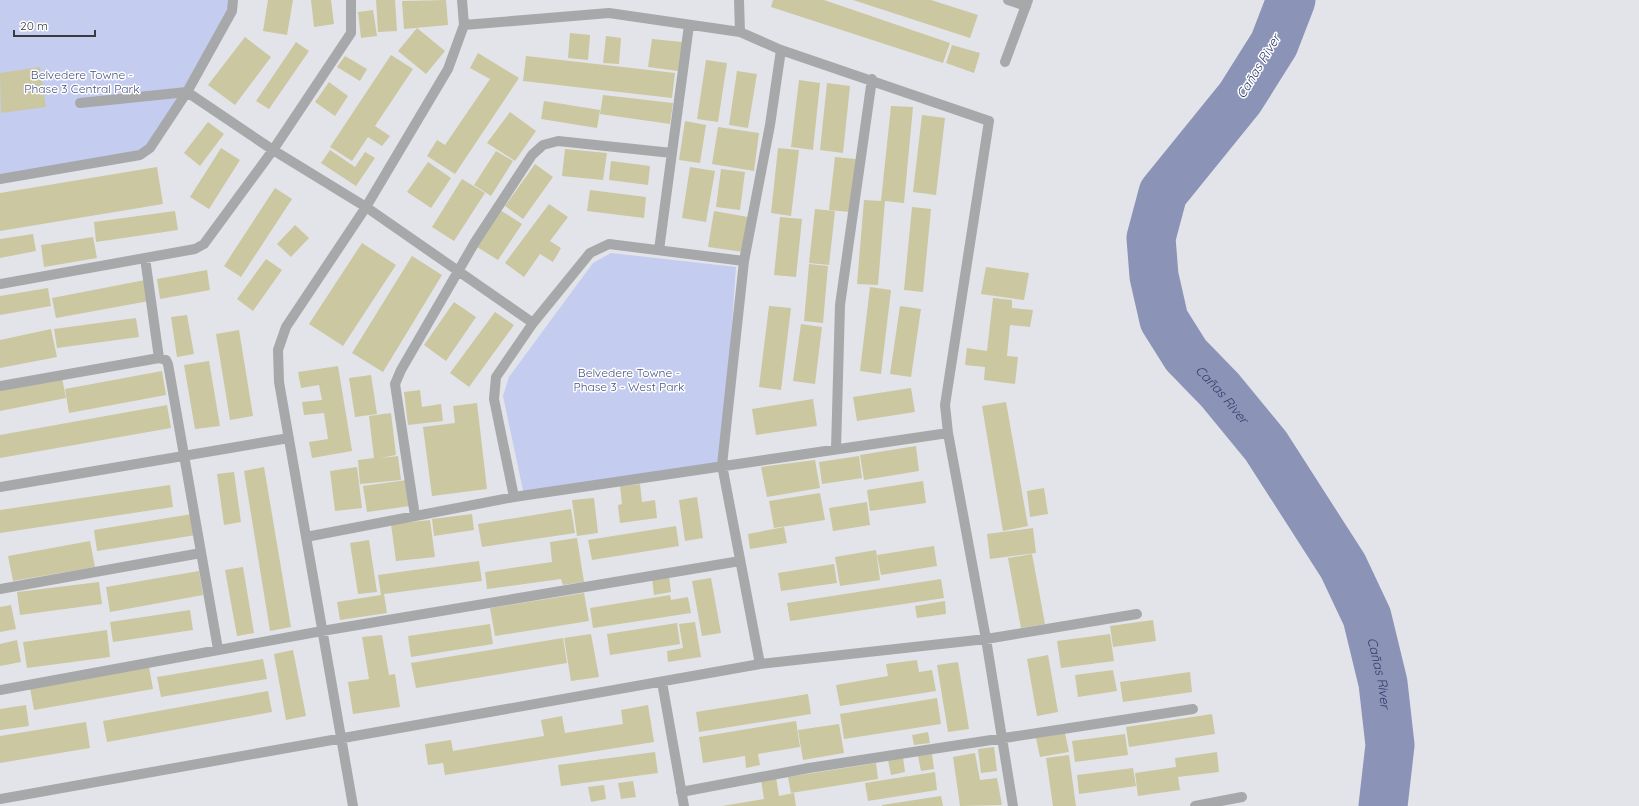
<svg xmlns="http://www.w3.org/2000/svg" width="1639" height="806" font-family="Quicksand,sans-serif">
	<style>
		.green { fill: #c4cdef }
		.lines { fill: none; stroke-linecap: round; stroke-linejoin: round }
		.river { stroke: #8b93b7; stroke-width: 49 }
		.building { fill: #cbc7a0 }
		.service { stroke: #a7a8aa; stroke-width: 10 }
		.minor { stroke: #a7a8aa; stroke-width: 10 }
		.labels { text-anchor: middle; stroke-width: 3; stroke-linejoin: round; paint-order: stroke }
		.park-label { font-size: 12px; fill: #475083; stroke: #fff }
		.water-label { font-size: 13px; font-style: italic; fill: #323b6b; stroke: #fff }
	</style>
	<rect width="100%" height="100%" fill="#e2e4ea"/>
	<path class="green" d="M0,0H233L150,148L0,179Z
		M611,253L736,267L722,465L524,495L503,396L509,377L593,263Z"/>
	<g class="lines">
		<path class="river" id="s1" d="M1291,0L1274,44L1240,98L1163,193L1151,238L1154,276L1164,320L1186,355L1220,390L1266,446L1343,566L1367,617L1383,683L1390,745L1383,806"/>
	</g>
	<path class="building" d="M268,0H293L287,35L263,31Z
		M311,0H331L334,24L314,27Z
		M376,0H395L397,31L378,32Z
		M446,0L448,25L404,29L402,1Z
		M773,0H824L950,43L943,63L771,7Z
		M853,0H931L978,15L970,38Z
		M373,10L377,36L361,38L358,12Z
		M417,28L445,51L426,74L398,51Z
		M570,33L590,35L588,60L568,58Z
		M606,36L621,38L619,64L603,63Z
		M245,37L271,57L235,105L208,85Z
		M652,39L682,42L678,71L648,67Z
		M296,42L309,51L269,109L256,101Z
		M952,45L980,53L974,73L946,63Z
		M478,53L519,78L455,174L427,156L437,140L445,145L490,79L470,68Z
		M391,55L413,69L375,126L390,136L382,146L368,137L352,161L330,147Z
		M345,56L367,69L360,81L337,67Z
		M526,56L675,73L672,98L523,81Z
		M706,60L727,63L718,122L697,119Z
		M40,67L46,107L1,113L0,73Z
		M737,71L757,74L748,128L729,125Z
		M799,80L820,83L813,150L791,147Z
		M329,82L348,96L335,116L315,102Z
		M827,83L850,86L843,153L820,150Z
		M603,95L673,103L670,124L600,114Z
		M544,101L600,110L597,128L541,119Z
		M891,106L913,107L904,203L885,201L878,285L857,284L864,200L881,201Z
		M510,112L536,131L515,161L487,143Z
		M922,115L945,118L936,195L913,192Z
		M685,121L706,125L700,163L679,160Z
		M208,122L224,134L200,166L184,153Z
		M718,127L759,133L754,171L712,164Z
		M221,148L240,160L209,209L190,197Z
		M778,148L799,150L791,216L771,213Z
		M565,149L607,153L603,180L562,176Z
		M330,150L355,167L365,152L375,158L356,186L321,163Z
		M496,151L513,161L491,196L474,185Z
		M835,157L856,159L850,212L829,210Z
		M611,161L650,166L648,185L609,180Z
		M428,162L451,178L431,208L407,192Z
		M535,164L553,177L523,219L505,206Z
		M157,167L163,204L0,231V193Z
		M690,167L715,171L706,222L682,218Z
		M721,169L745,172L740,210L716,207Z
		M462,179L485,193L454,241L432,227Z
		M275,188L292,199L241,277L224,266Z
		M590,190L646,197L644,218L587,211Z
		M549,204L568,217L550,241L561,248L553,262L540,254L524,277L505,263Z
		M912,207L931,209L923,292L904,290Z
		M815,209L835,211L829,265L809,263Z
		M500,210L522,224L498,260L477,247Z
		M175,211L178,230L96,242L94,222Z
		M714,211L748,217L743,252L708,247Z
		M780,217L802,219L796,277L774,275Z
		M295,225L309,238L291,257L277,244Z
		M33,234L36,251L0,258V239Z
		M93,237L97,258L44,267L41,245Z
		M362,243L396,265L343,346L309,324Z
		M412,256L442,275L383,372L352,353Z
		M266,259L282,270L253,311L237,299Z
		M809,264L828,266L823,323L804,321Z
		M986,267L1029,273L1024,300L981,294Z
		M207,270L210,290L160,299L157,279Z
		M145,280L149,301L56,318L52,298Z
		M870,287L891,290L881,374L860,371Z
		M48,288L51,306L0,315V296Z
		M993,298L1012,300V308L1033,310L1030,327L1010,325L1007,356L1018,357L1015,384L984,380L985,367L965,365L967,348L987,351Z
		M454,302L476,317L446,361L424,345Z
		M769,306L791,308L781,390L759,387Z
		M900,306L921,309L911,377L890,374Z
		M495,312L514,325L469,387L450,373Z
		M187,315L194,354L177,357L171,317Z
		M136,318L139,337L57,348L54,329Z
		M801,324L822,327L815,384L793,381Z
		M51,329L57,357L0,368V340Z
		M239,330L253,416L230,420L216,334Z
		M209,361L220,426L195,429L184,365Z
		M338,366L352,451L312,458L309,442L328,439L324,413L304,415L302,402L322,400L319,385L301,388L298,372Z
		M162,371L166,395L69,413L65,389Z
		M371,375L377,414L355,417L349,378Z
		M62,378L66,398L0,411V390Z
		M911,388L915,412L857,421L853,397Z
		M420,390L422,407L441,404L443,421L408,425L404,392Z
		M813,399L817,426L756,435L752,409Z
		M1006,402L1028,526L1003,531L982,406Z
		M477,403L487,489L432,496L423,427L455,423L453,406Z
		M167,405L171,428L0,458V435Z
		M391,413L396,455L380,458L398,456L401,480L360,484L358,460L374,458L369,416Z
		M916,446L919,471L864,480L860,455Z
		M859,456L862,478L822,484L819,462Z
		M815,460L820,488L767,497L761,467Z
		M264,467L291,627L270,631L244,471Z
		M357,467L362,508L335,511L330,471Z
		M234,472L241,522L224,525L217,474Z
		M407,480L410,506L367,512L363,486Z
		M923,481L926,503L870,511L867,490Z
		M640,484L642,502L655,500L657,518L620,523L618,505L622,504L620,486Z
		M170,485L173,507L0,533V510Z
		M1044,488L1048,514L1030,517L1027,491Z
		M820,493L825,520L774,528L769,501Z
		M697,497L703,538L685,541L679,500Z
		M594,498L598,533L577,536L572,500Z
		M867,502L870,525L833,531L829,508Z
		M571,509L575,533L482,547L478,524Z
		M192,514L196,535L97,551L94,530Z
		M472,514L474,530L434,536L432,519Z
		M430,520L435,557L396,561L391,524Z
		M676,526L679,546L592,560L588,540Z
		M784,527L787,543L750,549L748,534Z
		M1033,528L1036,553L990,559L987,534Z
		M577,538L584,582L563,585L561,579L487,589L485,572L552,562L550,542Z
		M369,540L377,592L358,594L350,543Z
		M90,541L95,567L13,581L8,556Z
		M934,546L937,566L881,575L877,555Z
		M876,550L880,580L840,586L835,557Z
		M1032,554L1045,624L1021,628L1008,558Z
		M479,561L482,581L384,594L387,613L340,620L337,602L381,595L378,575Z
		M834,564L837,583L781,591L778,573Z
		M243,567L254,633L237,636L225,570Z
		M199,571L203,595L110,612L106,587Z
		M669,576L671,592L654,595L652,578Z
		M711,578L721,633L702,636L692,581Z
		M941,579L944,598L790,621L787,603Z
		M99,582L102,604L20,615L17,592Z
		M584,593L589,621L495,636L490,608Z
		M670,595L671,600L688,597L691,613L593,628L590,608Z
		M945,601L946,614L917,618L915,606Z
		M11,605L16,629L0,632V607Z
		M190,610L193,630L113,642L110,622Z
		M1153,620L1156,641L1113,647L1110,626Z
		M695,622L701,657L668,662L667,651L683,648L679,624Z
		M677,623L680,644L610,655L607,634Z
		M490,624L493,644L411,657L408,636Z
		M107,630L110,657L27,668L23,642Z
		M591,634L599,677L571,681L564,638Z
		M1110,634L1114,661L1061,668L1057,641Z
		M382,635L389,675L395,674L400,707L353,714L348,682L369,679L362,637Z
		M563,638L567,663L416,688L411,663Z
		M17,640L21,662L0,666V644Z
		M293,650L306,716L286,720L274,654Z
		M1048,655L1058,712L1037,716L1027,659Z
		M263,659L267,679L161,697L157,677Z
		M917,660L919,672L932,670L936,691L840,706L836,685L888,676L886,664Z
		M958,662L969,729L948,732L937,665Z
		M149,667L153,689L34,710L30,688Z
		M1113,670L1117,691L1078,697L1075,675Z
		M1190,672L1192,692L1123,702L1120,682Z
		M268,691L272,712L107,742L103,721Z
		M808,694L811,714L699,732L696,712Z
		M937,698L941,724L844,739L840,714Z
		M26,705L29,726L0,730V709Z
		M648,705L654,742L445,775L443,763L428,765L425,744L451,740L453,751L544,736L541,720L562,716L565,733L623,724L621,710Z
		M1212,714L1215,734L1129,747L1126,727Z
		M796,721L800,747L758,754L760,765L746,768L745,756L703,763L699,737Z
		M86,722L90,748L0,763V736Z
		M839,724L844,753L803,760L798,730Z
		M928,732L930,743L914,745L912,735Z
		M1065,733L1069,752L1040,757L1036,738Z
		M1125,734L1128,755L1075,762L1072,741Z
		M994,747L997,771L981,773L978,749Z
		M655,752L658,773L561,786L558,765Z
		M1217,752L1219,772L1178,777L1180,790L1138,796L1135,773L1176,767L1175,758Z
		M975,753L980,780L997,778L1002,805L960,806L953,757Z
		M932,754L934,769L921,771L918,756Z
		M1069,755L1076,806H1053L1046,758Z
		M903,757L905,772L891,775L888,760Z
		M876,763L878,779L791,793L788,777Z
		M1133,768L1136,786L1079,794L1077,775Z
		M935,772L937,790L868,801L865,783Z
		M776,777L779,796L794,793L796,806H722L764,799L761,780Z
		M633,781L636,797L621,799L618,783Z
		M604,785L606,799L591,802L588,787Z
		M941,796L943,806H882V805Z"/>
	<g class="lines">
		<path class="service" d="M1008,0L1026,6
			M80,103L187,92"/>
		<path class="minor" d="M739,0L740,32
			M464,25L609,13L740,32L781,50L989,121L945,405L948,433L986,639L1013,806
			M1005,62L1028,0
			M187,92L273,150L366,207L533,323
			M0,179L140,155L150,148L187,92L232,11L233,0
			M659,250L689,25
			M145,258L159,358
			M744,261L770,125L781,50
			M0,284L195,249L204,244L273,150L351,33V0
			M0,386L159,358L166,360L168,364L218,649
			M836,449L840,305L872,79
			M0,487L289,438
			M415,516L395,384L401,370L475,242L532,155L543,145L558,141L672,153
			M306,537L514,497
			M0,589L201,553
			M760,664L722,465L744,261L609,244L590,253L533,323L496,377L494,399L514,497L948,433
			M662,682L684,806
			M0,690L322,631L740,561
			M681,792L809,768L1193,709
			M0,799L760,664L986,639L1137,614
			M353,806L279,382L278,350L286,327L366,207L448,69L464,25L462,0
			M1195,806L1242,797"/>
	</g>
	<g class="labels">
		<g class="park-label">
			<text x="82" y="79">Belvedere Towne -<tspan x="82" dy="14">Phase 3 Central Park</tspan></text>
			<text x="629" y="377">Belvedere Towne -<tspan x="629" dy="14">Phase 3 - West Park</tspan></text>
		</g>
		<g class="water-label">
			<text transform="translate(1258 66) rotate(-59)" y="5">Cañas River</text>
			<text dy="5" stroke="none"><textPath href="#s1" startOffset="458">Cañas River</textPath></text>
			<text dy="5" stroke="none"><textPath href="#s1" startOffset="782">Cañas River</textPath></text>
		</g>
	</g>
	<path d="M14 30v6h81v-6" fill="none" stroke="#3a3b3d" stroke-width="2"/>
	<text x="20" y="30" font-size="12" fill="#3a3b3d" stroke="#ffffff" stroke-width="3" paint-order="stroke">20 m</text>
</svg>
